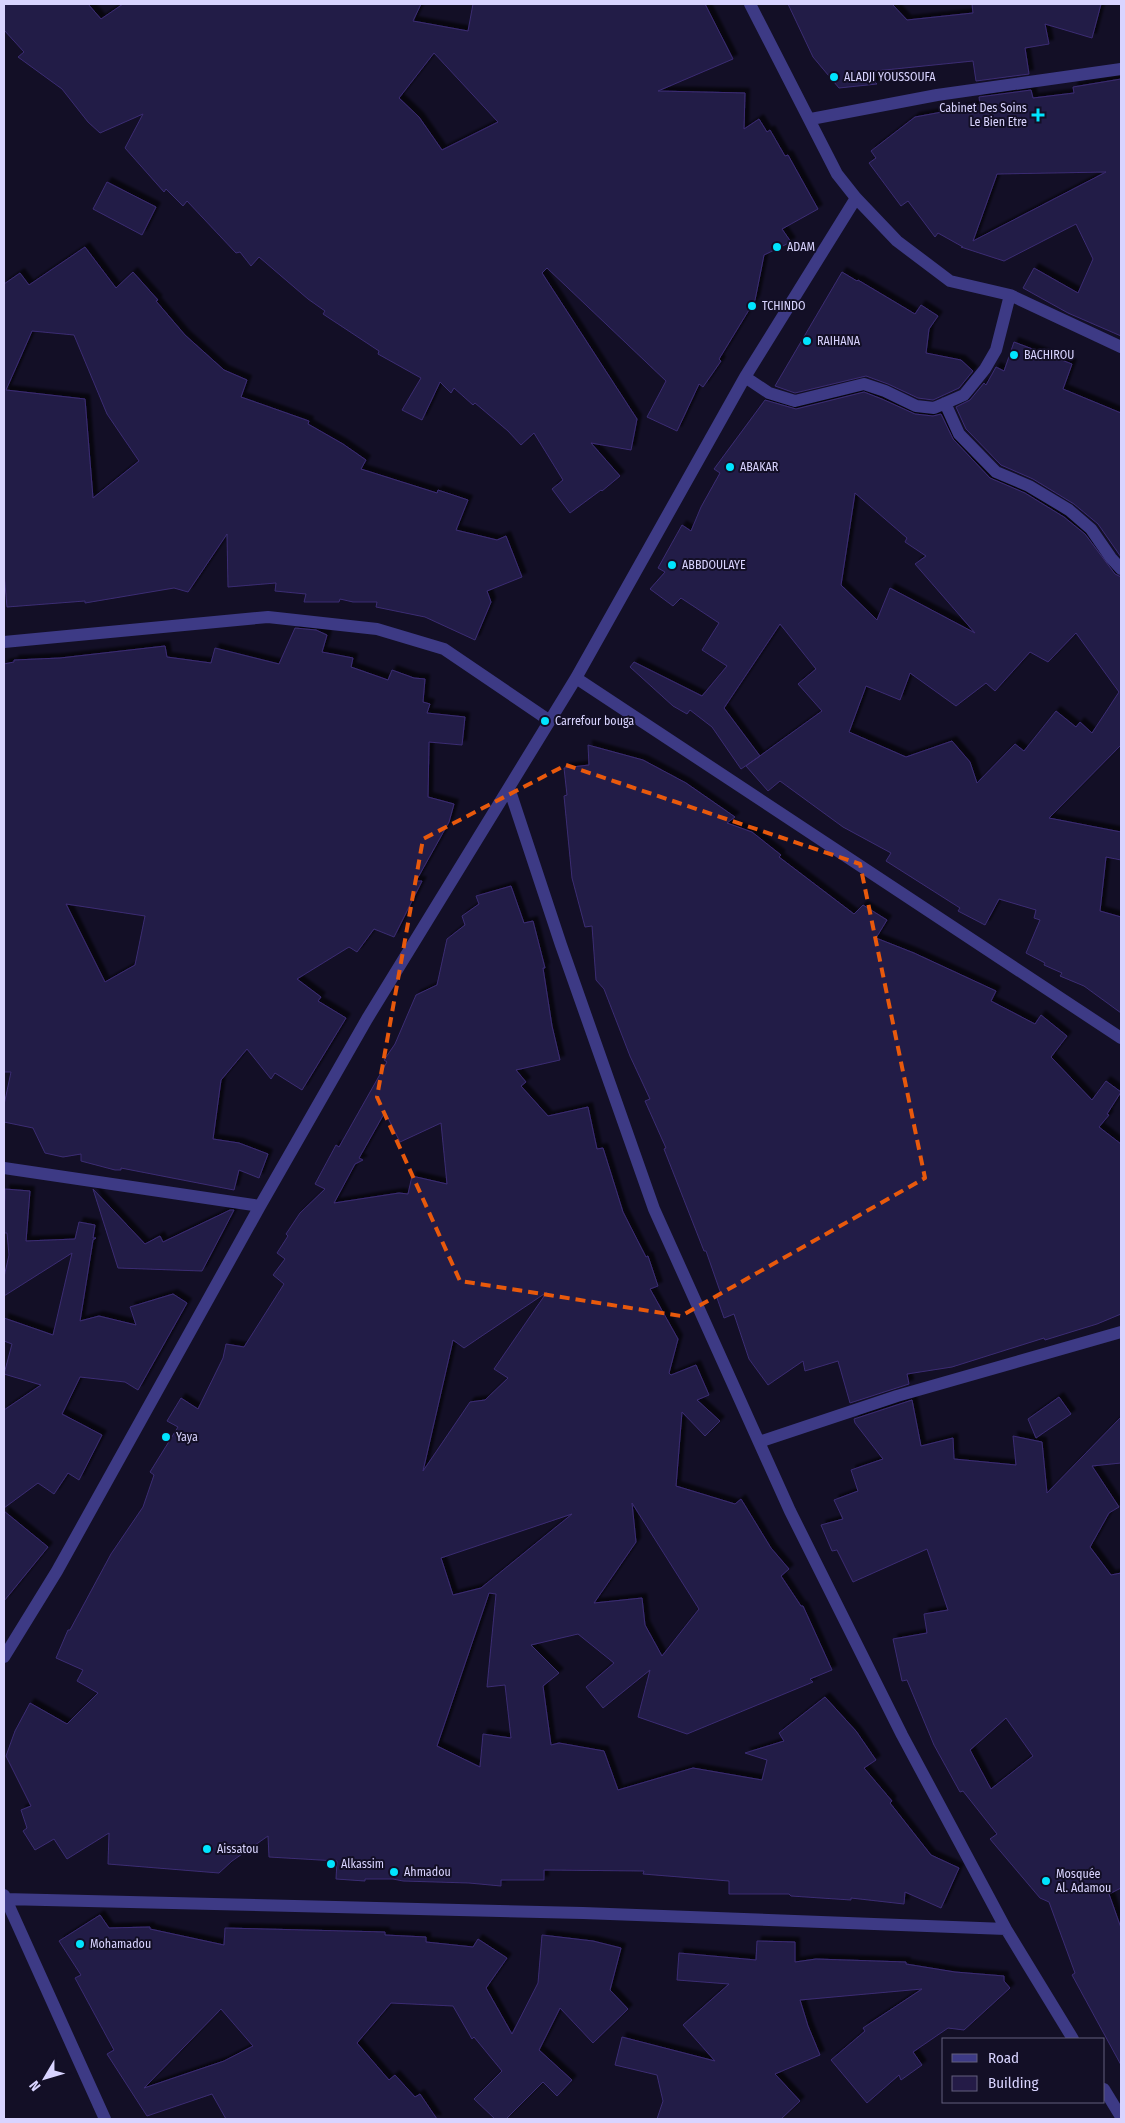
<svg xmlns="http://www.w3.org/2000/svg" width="1125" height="2123" font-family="'Fira Sans Condensed',sans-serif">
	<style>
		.building { fill: #241b47; stroke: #3b2d73; fill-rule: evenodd; filter: url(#shadow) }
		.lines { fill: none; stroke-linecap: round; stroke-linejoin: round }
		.minor { stroke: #3d3a85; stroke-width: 12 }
		.marked { fill: none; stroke: #e8590c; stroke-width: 4; stroke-dasharray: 10 6; stroke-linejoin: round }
		.poi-dot { fill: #00e5ff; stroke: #130f26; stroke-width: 2 }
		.labels { text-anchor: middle; stroke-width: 4; stroke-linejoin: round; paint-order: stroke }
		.poi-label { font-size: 12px; fill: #d9d4ff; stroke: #130f26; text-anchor: start }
	</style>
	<defs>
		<filter id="shadow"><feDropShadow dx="4.5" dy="-4.5" stdDeviation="1" flood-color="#0009"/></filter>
	</defs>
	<rect width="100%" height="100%" fill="#130f26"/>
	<path class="building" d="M4,4H88L101,19L123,4H421L413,21L468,31L473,4H705L733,59L658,91L745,93L744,129L759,119L767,132L770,130L785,156L788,155L818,209L782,229L791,242L764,255L755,300L719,359L721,361L703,387L699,384L677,431L647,417L666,381L547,268L542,273L637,419L631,450L591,443L620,476L602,491L601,490L570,513L552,489L563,480L534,433L521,445L508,431L475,403L473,405L454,388L451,393L440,382L422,420L402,410L421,378L378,354L379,351L323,314L325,311L308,299L259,257L251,266L240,252L236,253L187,201L183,206L166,189L164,192L125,148L143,114L100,133L88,122L62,89L18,57L24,52L4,30ZM434,53L498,122L442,150L419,117L399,98Z
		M788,4H892L907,20L973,13L972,4H1101L1092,38L1045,24L1049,44L1025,48L1029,74L976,81L973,61L865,72L877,84L839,88L813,57Z
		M1121,79V336L1068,313L1023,288L1034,268L1078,293L1093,259L1076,224L1004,261L961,247H963L938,233L935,237L908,201L901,206L869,163L876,158L871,151L915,117L980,105L979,97L1031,90L1033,98L1074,93L1073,87ZM1106,172L973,241L997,174Z
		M107,182L156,207L142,235L93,209Z
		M85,247L116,288L133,272L158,300L156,301L185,335L224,370L247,380L241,397L309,421L308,424L343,444L366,460L361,469L437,493L438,490L468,500L456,530L497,540L506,536L522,577L487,591L491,602L475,640L425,617L376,607L377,602H353L340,599L339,602H304L306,594L275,591L276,583L228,587L227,534L188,592L174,588L85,603V601L7,607L4,573V284L20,273L29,285ZM32,331L74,335L107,414L139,461L93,498L85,399L6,390Z
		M842,272L857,281L858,280L915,314L921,305L938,316L929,329L926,353L961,360L973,371L959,388L933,400L918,398L888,384L866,376L795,393L775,386Z
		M1014,342L1072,364L1063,389L1121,413V557L1098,524L1074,504L1033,479L1001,465L966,429L956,407L970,400L984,383L986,385L996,367L1004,371Z
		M864,392L882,399L915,414L933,416L941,414L953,439L990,478L1025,493L1064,517L1085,534L1115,574L1121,577V745L1049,818L1121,832V860L1106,857L1100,911L1121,917V1013L1084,986L1060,976L1062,973L1044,965L1045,963L1026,953L1040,920L1034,918L1036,910L999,899L985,925L958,911L960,908L886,861L891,853L843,827L780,781L768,791L746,766L822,711L798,684L816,669L780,624L724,708L760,756L741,769L712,727L690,710L687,714L673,706L630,667L634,662L702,696L727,666L702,650L719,623L681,598L673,606L650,589L665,572L658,568L682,525L691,531L701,507L720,473L714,469L765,400L796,409ZM855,493L907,538L905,542L926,556L915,564L975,633L890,588L877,620L841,585ZM1076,633L1119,692L1092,733L1080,722L1076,727L1056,711L1024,751L1015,744L977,783L970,762L952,741L906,757L849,732L866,686L900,700L910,673L956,706L986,683L995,691L1030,652L1048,662Z
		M295,628L316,630L327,635L322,652L353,658L351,667L388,680L392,670L414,678L425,679L423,702L430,704L427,713L465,717L462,745L429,742L428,797L454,804L449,822L416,881H422L394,937L374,929L357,952L349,947L297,979L321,997L318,1001L346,1018L302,1090L275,1073L271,1079L247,1049L221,1080L213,1139L239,1143L268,1154L259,1178L239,1170L234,1190L121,1168V1170H115L81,1161V1154L63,1157L45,1153L33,1128L4,1122V1105L11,1072H4V664L14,662V660L60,658L165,646L167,657L211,663L215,648L279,664ZM66,904L145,916L135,965L105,982Z
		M588,745L643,760L686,783L735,817L727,823L752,832L781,855L779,857L854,914L863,905L887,920L876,938L914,953L996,991L991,1001L1035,1024L1041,1015L1067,1036L1051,1057L1092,1100L1106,1081L1121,1092L1107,1114L1109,1115L1099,1127L1121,1144V1314L1097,1324L1045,1340L1044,1338L952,1367L907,1374L909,1384L850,1403L838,1361L805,1371L803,1361L768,1385L749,1359L734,1314L724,1318L716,1295L721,1294L706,1251H704L664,1149L666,1148L645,1101L650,1099L630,1056L604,989L596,980L592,926L585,927L572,878L564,796L567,795L564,768L589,765Z
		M511,886L524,923L533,921L545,968H543L552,1026L560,1060L516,1070L526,1082L521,1086L548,1116L588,1107L597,1149L603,1148L623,1212L646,1257L648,1256L658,1286L650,1289L678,1339L669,1373L671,1375L696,1365L709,1395L697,1400L720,1421L705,1436L682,1412L676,1486L735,1504L741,1499L771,1548L789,1569L781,1576L801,1606H803L832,1670L810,1679L813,1682L687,1734L638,1717L650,1670L603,1708L586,1687L614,1663L578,1634L531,1645L559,1673L543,1686L551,1745L559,1743L604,1751L618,1790L693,1768L762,1780L767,1760L745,1753L784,1741L779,1733L825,1697L856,1731L876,1760L864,1768L892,1801L890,1803L931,1855L959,1868L941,1908L905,1892L904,1904L851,1898V1900L791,1896L789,1894H729V1881L643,1874L644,1871L544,1870V1880H501V1886L469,1883L403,1881L393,1879H365V1881L336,1879L337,1861L269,1857L268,1836L232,1861L219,1873L108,1864L109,1833L67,1859L54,1839L35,1850L23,1831L27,1828L21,1810L31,1806L6,1756L15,1731L30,1703L67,1724L98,1693L77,1681L83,1670L56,1658L68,1630H70L111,1554L143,1507L154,1475L150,1472L178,1427L167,1421L181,1398L198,1409L223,1358L226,1344L244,1347L284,1284L273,1275L285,1259L277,1253L288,1236L286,1234L300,1213L325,1189L315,1184L336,1145L339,1147L387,1062L384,1060L395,1044L416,995L437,985L447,939L465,925L462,916L479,904L476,896ZM385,1112L400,1142L441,1123L447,1184L412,1176L408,1194L399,1193L334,1203L355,1164L363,1160L359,1158ZM547,1292L494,1369L508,1378L485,1400L470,1402L423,1471L453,1340L464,1348ZM632,1503L699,1609L662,1656L645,1625L642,1598L594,1603L636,1542ZM572,1514L481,1588L453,1595L441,1558ZM489,1593L496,1594L487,1687L505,1685L511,1738L483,1734L480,1767L437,1746Z
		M5,1189L30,1191L26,1241L75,1239L79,1222L95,1225L93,1238H96L93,1240L80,1321L99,1316L136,1325L130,1307L173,1294L187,1303L138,1390L125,1382L80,1377L62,1414L102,1435L79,1480L68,1473L54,1494L38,1483L4,1508V1410L41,1385L4,1374L12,1344L4,1341V1318L53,1335L72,1253L4,1296V1277L9,1255L7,1233H4Z
		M93,1189L145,1244L160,1236L163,1242L230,1210H234L202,1271L118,1268Z
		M1059,1397L1071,1414L1036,1438L1028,1419Z
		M912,1400L921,1446L953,1438L954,1459L1016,1465L1013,1436L1042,1442L1047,1493L1121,1417V1463L1092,1466L1119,1507L1109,1513L1090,1547L1111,1575L1121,1573V1888L1109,1894L1121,1928V2065L1072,1975L1075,1973L1049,1902L1040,1898L990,1839L997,1834L963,1791L960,1792L934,1745L907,1680L902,1681L893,1639L927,1633L924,1614L948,1610L927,1549L853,1582L837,1550L832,1551L821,1525L843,1519L834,1500L858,1491L851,1470L883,1459L855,1423L854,1419ZM1006,1718L1033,1756L991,1789L970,1750Z
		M4,1511L48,1547L4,1601Z
		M100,1915L109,1928L150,1927V1929L224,1945L225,1928L385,1932V1935L426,1937V1942L473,1947L478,1939L507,1958L486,1988L512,2034L538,1983L542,1935L593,1941L621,1948L610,1990L628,2009L593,2043L560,2008L539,2050L572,2080L557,2096L543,2082L506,2119H495L474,2099L502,2071L474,2037L472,2039L453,2006L391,2003L357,2043L389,2080L395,2075L415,2097L420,2094L437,2119H226L212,2094L147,2116L107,2054L114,2050L75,1978L81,1975L59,1941ZM221,2009L253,2046L224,2061L144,2088Z
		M757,1941L795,1942V1962L816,1959L906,1962V1964L955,1972L1004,1976V1981L1010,1988L964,2030L948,2028L913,2052L922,2065L901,2080L899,2075L867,2103L831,2060L865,2031L863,2028L922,1989L800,2000L808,2026L820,2055L775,2074L800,2101L781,2119H657L663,2101L657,2075L615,2065L622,2037L715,2061L683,2025L729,1984L677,1980L679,1953L756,1960Z"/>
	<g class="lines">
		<path class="minor" d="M750,4L837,174L856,198L897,241L950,281L1010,295L1121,347
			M811,119L937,95L1121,69
			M745,377L769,393L795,401L864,384L885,391L916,406L934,408L964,395L985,369L996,350L1010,295
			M945,403L959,434L996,472L1029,486L1069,510L1091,529L1111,558L1121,569
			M4,642L268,617L377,629L444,649L550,721
			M576,678L1121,1038
			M509,788L561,945L654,1209L790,1511L902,1735L1006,1929L1073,2039
			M4,1168L260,1206
			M759,1442L897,1396L1121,1332
			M4,1657L57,1571L260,1206L367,1019L576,678L745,377L856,198
			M4,1895L105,2119
			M4,1899L583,1913L1006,1929
			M1104,2089L1121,2117"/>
	</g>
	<path class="marked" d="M566,765L860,864L925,1178L681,1316L460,1281L377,1097L423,839Z"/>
	<g class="poi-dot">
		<circle cx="834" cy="77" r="5"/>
		<path d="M1035.5 107.5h5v5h5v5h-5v5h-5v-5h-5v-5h5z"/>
		<circle cx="777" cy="247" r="5"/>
		<circle cx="752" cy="306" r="5"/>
		<circle cx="807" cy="341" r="5"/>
		<circle cx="1014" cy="355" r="5"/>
		<circle cx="730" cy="467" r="5"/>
		<circle cx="672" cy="565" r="5"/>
		<circle cx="545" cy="721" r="5"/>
		<circle cx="166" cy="1437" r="5"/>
		<circle cx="207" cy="1849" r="5"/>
		<circle cx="331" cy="1864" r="5"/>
		<circle cx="394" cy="1872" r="5"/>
		<circle cx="1046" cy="1881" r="5"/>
		<circle cx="80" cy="1944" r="5"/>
	</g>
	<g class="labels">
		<g class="poi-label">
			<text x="844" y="81">ALADJI YOUSSOUFA</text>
			<text x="1027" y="112" text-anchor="end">Cabinet Des Soins<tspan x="1027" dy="14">Le Bien Etre</tspan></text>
			<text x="787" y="251">ADAM</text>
			<text x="762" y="310">TCHINDO</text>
			<text x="817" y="345">RAIHANA</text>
			<text x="1024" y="359">BACHIROU</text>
			<text x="740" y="471">ABAKAR</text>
			<text x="682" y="569">ABBDOULAYE</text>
			<text x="555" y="725">Carrefour bouga</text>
			<text x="176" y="1441">Yaya</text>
			<text x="217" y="1853">Aissatou</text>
			<text x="341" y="1868">Alkassim</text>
			<text x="404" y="1876">Ahmadou</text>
			<text x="1056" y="1878">Mosquée<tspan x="1056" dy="14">Al. Adamou</tspan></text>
			<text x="90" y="1948">Mohamadou</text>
		</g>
	</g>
	<rect width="1125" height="2123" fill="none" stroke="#d9d4ff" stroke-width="10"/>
	<rect x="942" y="2038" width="162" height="65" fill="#130f26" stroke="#625e7d"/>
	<rect x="952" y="2054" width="25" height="8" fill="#3d3a85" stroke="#625e7d"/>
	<text x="988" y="2063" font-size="15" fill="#d9d4ff">Road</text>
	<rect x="952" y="2076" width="25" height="15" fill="#241b47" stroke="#625e7d"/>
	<text x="988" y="2088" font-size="15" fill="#d9d4ff">Building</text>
	<g transform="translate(45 2078) rotate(232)" stroke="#130f26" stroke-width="4" paint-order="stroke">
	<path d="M0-4L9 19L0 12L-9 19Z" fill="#d9d4ff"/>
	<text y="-8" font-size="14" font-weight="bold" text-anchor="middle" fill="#d9d4ff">N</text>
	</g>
</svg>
